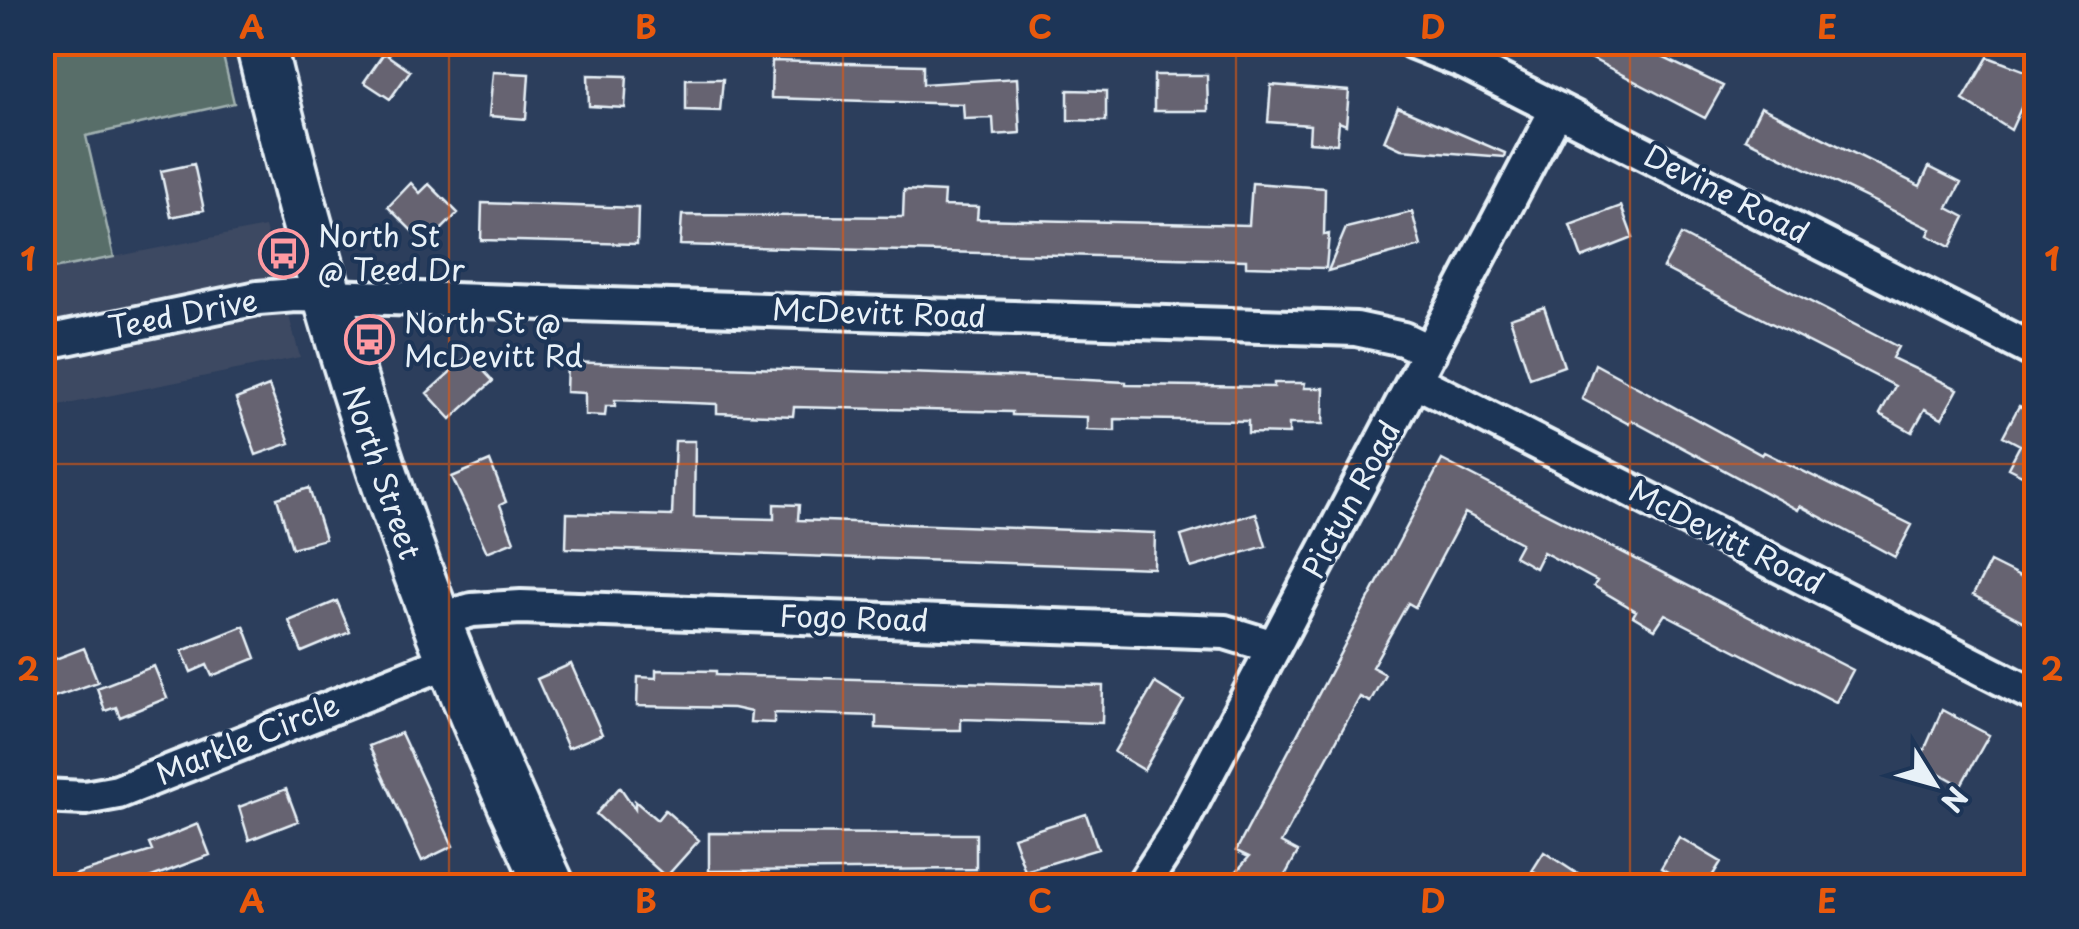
<svg xmlns="http://www.w3.org/2000/svg" width="2079" height="929" font-family="'Playpen Sans',sans-serif">
	<style>
		.built { fill: #3d4962 }
		.green { fill: #586e69; stroke: #a0b0b0; stroke-width: 2.5 }
		.building { fill: #666371; stroke: #e8f1f8; stroke-width: 2.5 }
		.lines { fill: none; stroke-linecap: round; stroke-linejoin: round }
		.street-casing { stroke: #e8f1f8; stroke-width: 40 }
		.secondary-casing { stroke: #e8f1f8; stroke-width: 55 }
		.street { stroke: #1d3557; stroke-width: 32 }
		.secondary { stroke: #1d3557; stroke-width: 48 }
		.grid { fill: none; stroke: #e8590c; stroke-width: 2.5; stroke-opacity: 0.55 }
		.labels { text-anchor: middle; stroke-width: 8; stroke-linejoin: round; paint-order: stroke }
		.street-label { font-size: 30px; fill: #e8f1f8; stroke: #1d3557 }
		.poi-label { font-size: 30px; fill: #e8f1f8; stroke: #1d3557; text-anchor: start }
		.neatline { fill: none; stroke: #e8590c; stroke-width: 4 }
		.grid-label { font-size: 32px; text-anchor: middle; font-weight: bold; fill: #e8590c }
	</style>
	<rect width="100%" height="100%" fill="#2c3e5c"/>
	<filter id="ink" filterUnits="userSpaceOnUse"><feTurbulence type="fractalNoise" baseFrequency=".01" numOctaves="2"/><feDisplacementMap in="SourceGraphic" scale="20" xChannelSelector="R" yChannelSelector="G"/><feConvolveMatrix kernelMatrix="1 2 1 2 8 2 1 2 1" color-interpolation-filters="sRGB"/></filter>
	<g filter="url(#ink)">
		<path class="built" d="M265,227L300,357L43,409V271Z"/>
		<path class="green" d="M43,42L220,43L234,103L86,136L114,257L43,271Z"/>
		<path class="building" d="M1560,42H1651L1647,50L1723,86L1705,118Z
			M384,53L410,71L390,99L364,82Z
			M1988,57L2036,75L2011,130L1963,100Z
			M772,61L923,65V84L1017,78L1020,133L994,135L993,118L964,119L963,104L771,98Z
			M493,72L529,74L526,119L489,116Z
			M588,75L627,76L625,108L589,106Z
			M1154,75H1207L1208,111H1154Z
			M686,79H723L720,111L686,110Z
			M1271,85L1349,91L1346,125L1339,122L1337,144L1309,142L1310,125L1268,122Z
			M1068,90L1106,91V121L1068,120Z
			M1398,107L1505,153L1504,157L1401,149L1384,141Z
			M1761,107L1920,186L1929,167L1961,183L1948,208L1965,217L1950,247L1928,235L1931,229L1745,139Z
			M194,164L204,210L171,217L161,171Z
			M411,183L420,193L429,184L458,213L426,245L388,207Z
			M1252,183L1325,188L1324,235L1329,234L1326,268L1246,266V260L680,245L682,215L903,217L904,190L944,192L943,206L978,207L977,219L1249,225Z
			M482,203L638,208L637,244L481,240Z
			M1621,206L1633,238L1582,258L1570,225Z
			M1412,212L1421,246L1328,271L1346,228Z
			M1681,235L1898,347L1892,358L1958,389L1942,418L1925,409L1912,432L1880,414L1895,386L1663,268Z
			M1544,307L1564,366L1530,378L1510,318Z
			M469,355L493,381L451,419L427,393Z
			M567,362L1029,377L1126,382V385L1274,387V383H1305L1304,388H1324L1323,424H1289V434L1248,433V421L1115,419V431L1087,430V417L1012,415V412L794,407L793,416L717,413V404L615,400V406H606L605,416L585,415V393L566,392Z
			M1595,364L1762,455L1764,452L1912,525L1895,557L1800,506L1798,510L1631,420L1629,424L1582,399Z
			M269,386L290,443L256,455L236,399Z
			M2019,406L2036,413V482L2008,468L2020,445L2003,436Z
			M675,441H695L694,517L774,519V504L799,505L798,520L1155,533L1154,568L566,548L567,513L672,516Z
			M1442,460L1853,670L1836,702L1665,614L1655,629L1633,616L1636,611L1594,586L1597,581L1543,552L1535,568L1514,556L1521,543L1465,513L1415,607L1408,603L1372,667L1385,674L1370,702L1360,697L1281,843L1298,852L1279,886H1224L1249,857L1236,851Z
			M490,461L506,502L500,505L514,541L487,552L452,477Z
			M309,488L325,539L292,548L277,498Z
			M1256,513L1266,546L1191,568L1181,536Z
			M1990,562L2036,585V628L1973,595Z
			M337,601L350,632L302,652L289,621Z
			M244,626L256,658L212,676L207,665L191,672L182,651Z
			M84,648L98,682L42,701V664Z
			M571,664L602,734L568,748L537,679Z
			M154,666L167,698L120,717L116,707L105,711L97,688Z
			M656,670L716,671V675L1103,686L1102,723L961,719V730H924L876,728V716L774,713V723L750,722L751,712L733,708L637,706L638,677L656,678Z
			M1155,683L1184,701L1144,770L1114,752Z
			M1942,710L1989,735L1961,785L1919,762Z
			M401,733L453,846L422,861L369,746Z
			M620,787L635,809V801L657,820L665,810L699,840L666,877L596,814Z
			M286,789L298,821L249,840L239,807Z
			M1086,814L1098,849L1025,871L1013,837Z
			M198,824L210,855L128,886H55L54,881L152,851L149,844Z
			M709,833L976,834V869L709,871Z
			M1679,837L1721,862L1706,886H1691L1661,868Z
			M1544,852L1596,886H1556L1532,871Z"/>
		<g class="lines">
			<defs>
				<path id="street" d="M1413,42L1466,63L2036,352
					M42,343L258,298L296,295L1356,329L1403,339L1430,352
					M1416,381L2036,696
					M433,621L472,610L521,607L1225,632L1274,647
					M42,796L85,798L118,792L449,661
					M1142,886L1174,837L1557,109"/>
				<path id="secondary" d="M260,42C333,342 417,607 550,886"/>
			</defs>
			<use href="#street" class="street-casing"/>
			<use href="#secondary" class="secondary-casing"/>
			<use href="#street" class="street"/>
			<use href="#secondary" class="secondary"/>
		</g>
	</g>
	<path class="grid" d="M449,42V886M843,42V886M1236,42V886M1630,42V886M42,464H2036"/>
	<defs>
		<symbol id="bus-ring" viewBox="-11 -11 22 22"><circle r="9.5" fill="#1d3557" stroke="#ff9aa2" stroke-width="1.5"/><path d="M-5-6H5V4H4V6H2V4H-2V6H-4V4H-5ZM-3.5-4V0h7V-4ZM-3.5 1.2v1.5H-2V1.2ZM2 1.2v1.5H3.5V1.2Z" fill="#ff9aa2"/></symbol>
	</defs>
	<g fill-rule="evenodd">
		<use href="#bus-ring" x="256" y="226" width="55" height="55"/>
		<use href="#bus-ring" x="342" y="312" width="55" height="55"/>
	</g>
	<g class="labels">
		<g class="street-label">
			<text transform="translate(1726 195) rotate(27)" y="10">Devine Road</text>
			<text transform="translate(879 314) rotate(2)" y="10">McDevitt Road</text>
			<text transform="translate(183 315) rotate(-11)" y="10">Teed Drive</text>
			<text transform="translate(381 473) rotate(71)" y="10">North Street</text>
			<text transform="translate(1352 500) rotate(-62)" y="10">Pictun Road</text>
			<text transform="translate(1726 538) rotate(27)" y="10">McDevitt Road</text>
			<text transform="translate(854 619) rotate(2)" y="10">Fogo Road</text>
			<text transform="translate(248 740) rotate(-22)" y="10">Markle Circle</text>
		</g>
		<g class="poi-label">
			<text x="318" y="247">North St<tspan x="318" dy="34">@ Teed Dr</tspan></text>
			<text x="404" y="333">North St @<tspan x="404" dy="34">McDevitt Rd</tspan></text>
		</g>
	</g>
	<rect width="2079" height="929" fill="none" stroke="#1d3557" stroke-width="110"/>
	<g transform="translate(1934 784) rotate(127)" stroke="#1d3557" stroke-width="8" paint-order="stroke">
	<path d="M0-8L18 38L0 25L-18 38Z" fill="#e8f1f8"/>
	<text y="-15" font-size="28" font-weight="bold" text-anchor="middle" fill="#e8f1f8">N</text>
	</g>
	<rect x="55" y="55" width="1969" height="819" class="neatline"/>
	<g class="grid-label">
		<text x="252" y="39">A</text>
		<text x="646" y="39">B</text>
		<text x="1040" y="39">C</text>
		<text x="1433" y="39">D</text>
		<text x="1827" y="39">E</text>
		<text x="28" y="271">1</text>
		<text x="2052" y="271">1</text>
		<text x="28" y="681">2</text>
		<text x="2052" y="681">2</text>
		<text x="252" y="913">A</text>
		<text x="646" y="913">B</text>
		<text x="1040" y="913">C</text>
		<text x="1433" y="913">D</text>
		<text x="1827" y="913">E</text>
	</g>
</svg>
